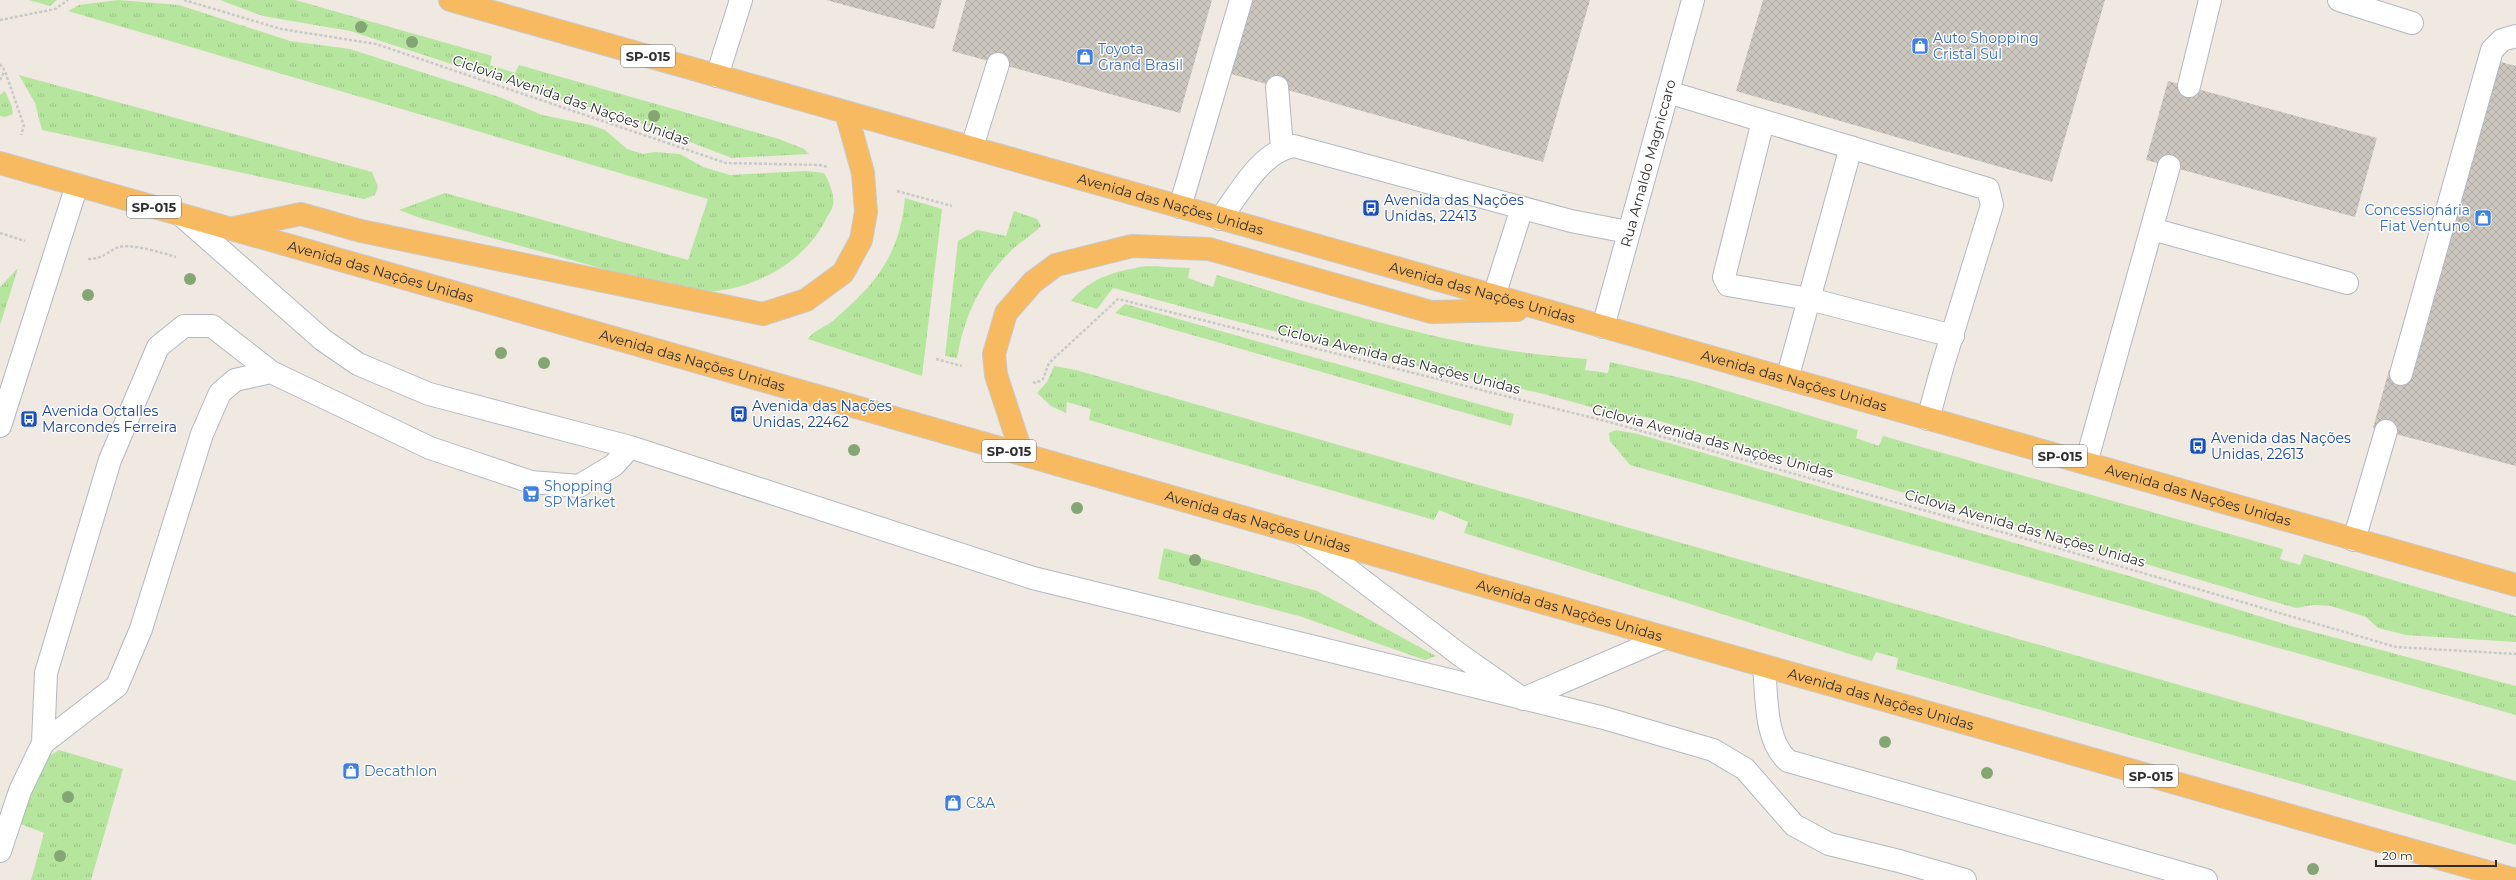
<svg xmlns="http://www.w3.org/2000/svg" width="2516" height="880" font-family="Montserrat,sans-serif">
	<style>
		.grass { fill: url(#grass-tufts) }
		.building { fill: url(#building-cross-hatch) }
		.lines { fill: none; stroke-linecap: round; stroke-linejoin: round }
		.service-casing { stroke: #b4b7c1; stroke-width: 24 }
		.minor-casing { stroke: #b4b7c1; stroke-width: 24 }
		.trunk-casing { stroke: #c9c9c9; stroke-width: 24 }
		.path { stroke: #c9c9c9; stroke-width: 2.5; stroke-dasharray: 3 2; stroke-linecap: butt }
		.service { stroke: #fff; stroke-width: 22 }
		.minor { stroke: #fff; stroke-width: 22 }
		.trunk { stroke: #f8ba60; stroke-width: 22 }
		.tree { fill: #84a574 }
		.labels { text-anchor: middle; stroke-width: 3; stroke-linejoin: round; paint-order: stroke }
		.shield { fill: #fff; stroke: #6d6d6d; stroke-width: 1 }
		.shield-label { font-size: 13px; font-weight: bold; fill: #2e2e2e }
		.shop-label { font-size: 14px; fill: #366cbe; stroke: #fff; text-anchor: start }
		.street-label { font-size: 14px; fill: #2e2e2e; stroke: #fff }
		.transit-label { font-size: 14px; fill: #164399; stroke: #fff; text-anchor: start }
	</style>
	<defs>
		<pattern id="grass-tufts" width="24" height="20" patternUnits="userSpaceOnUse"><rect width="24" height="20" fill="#b6e59e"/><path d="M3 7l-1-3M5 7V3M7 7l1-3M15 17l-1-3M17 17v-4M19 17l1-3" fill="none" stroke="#9dc588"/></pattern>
		<pattern id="building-cross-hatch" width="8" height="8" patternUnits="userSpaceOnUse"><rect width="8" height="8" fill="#cbc7bf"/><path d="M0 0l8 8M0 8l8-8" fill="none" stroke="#afaba4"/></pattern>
	</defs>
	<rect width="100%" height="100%" fill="#efe9e1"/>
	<path class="grass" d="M29,0H57L50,6Z
		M118,0L179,5L290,41L350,49L502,98L542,115L591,125L605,130L627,149L643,154L655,152L680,154L703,167L730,175L805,171L824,173C829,181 835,196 833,205C832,210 828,215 826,219C810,252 776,276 741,286C722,292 703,292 683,291L420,218L399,210L445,193L688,260L708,199L68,11L79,5Z
		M220,0H295L492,56L490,65L515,73L519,65L779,139L804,149L809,154L732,158L603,109L581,106L350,31L263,16Z
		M19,75L372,172L378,187L375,195L364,199L42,130L35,103Z
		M5,91L12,107L13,114L5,117L0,116V95Z
		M905,198L942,209L922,376L808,339C812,331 828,326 835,319C876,284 900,254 905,198Z
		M1014,211L1037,219L1041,226C1032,236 1019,242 1010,252C980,281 964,318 957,358L945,356L958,241L977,230L1006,236Z
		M1146,266L1190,268L1188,278L1213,287L1217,275C1338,311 1460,351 1587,359L1585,370L1608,373L1610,362L1690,380L1858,430L1856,438L1879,446L1883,436L2283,549L2280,559L2300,565L2304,554L2516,616V642L2406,635L2378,628L2366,617L2331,606L2313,605L2296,608L1646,417L1613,413L1544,394L1336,348L1113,288L1097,309L1071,301C1093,276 1114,272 1146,266Z
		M18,268L0,325V287Z
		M1125,304L1514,414L1511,426L1115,313Z
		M1054,366L1076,370L2516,781V845L1896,669L1898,658L1876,652L1872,661L1464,533L1468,522L1439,510L1434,520L1089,420L1091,409L1067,402L1066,413L1051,406L1037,393L1047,382Z
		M1616,430L1638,434L2136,578L2291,626L2516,686V715L1630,465L1610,441L1609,433Z
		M1164,548L1317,591L1436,656L1425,660L1299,616L1158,579Z
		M59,750L123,769L91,880H31L44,833L18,823L46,758Z"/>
	<path class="building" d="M826,0H942L934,29Z
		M966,0H1212L1180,113L952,51Z
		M1244,0H1590L1543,162L1224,72Z
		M1763,0H2105L2052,182L1736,91Z
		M2493,60L2516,66V466L2373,428L2389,370L2406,375Z
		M2168,81L2377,138L2355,217L2146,160Z"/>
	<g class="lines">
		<defs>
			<path id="service" d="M2339,0L2412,23
				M717,76L741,0
				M2189,86L2210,0
				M1277,87L1282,148
				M1668,92L1988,189L1992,205L1942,368L1928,419
				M1763,121L1724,277L1728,285L1809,299L1953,336
				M972,147L998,64
				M1180,207L1241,0
				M181,215L323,340L358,364L429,394L630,447L1033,578L1604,718L1713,750L1745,769L1794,825L1829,844L1899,861L1965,880
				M1220,219C1240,193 1260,152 1294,146L1571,221L1628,232
				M2152,229L2347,283
				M1494,296L1522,208
				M2401,374L2492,50L2502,40L2516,36
				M1787,379L1851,147
				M2086,463L2169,166
				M1303,535L1460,655L1523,699L1664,638
				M2354,540L2386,431
				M1764,666C1767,695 1764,740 1788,761L2206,880
				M43,743L117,686L141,629L202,434L220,393L235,380L271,372
				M0,851L20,791L43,743L46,673L110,460L158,347L184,326H212L271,372L430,448L531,482L579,486L614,465L630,447"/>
			<g id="minor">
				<path id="s1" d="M1603,327L1693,0"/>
				<path d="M0,426L77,185"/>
			</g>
			<g id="trunk">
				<path id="s2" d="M450,0L2516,585"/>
				<path id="s3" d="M0,163L2516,880"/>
				<path d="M234,228L301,214L361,231L763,314L806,300L843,273L861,240L866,212L863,173L846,112"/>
				<path d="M1022,454L996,375L994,354L1006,313L1033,282L1056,265L1132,246L1209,249L1431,312L1517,310"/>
			</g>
		</defs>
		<use href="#service" class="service-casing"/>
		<use href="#minor" class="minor-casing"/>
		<use href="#trunk" class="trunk-casing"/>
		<path class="path" d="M184,0L281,29L376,44L726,163L820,165L828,167
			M0,20L55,9L68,0
			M0,64L5,71L24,126L21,135
			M0,80L4,72
			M897,191L952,206
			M0,233L25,241
			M88,259C101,259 105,254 116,248C128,242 163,253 176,257
			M936,359L962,366
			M1033,382L1036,383L1043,379L1049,363L1118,299L1609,422L2023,538L2396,647L2516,654"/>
		<use href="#service" class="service"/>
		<use href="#minor" class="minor"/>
		<use href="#trunk" class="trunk"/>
	</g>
	<g class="tree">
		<circle cx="361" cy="27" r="6"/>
		<circle cx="412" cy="42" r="6"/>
		<circle cx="654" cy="116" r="6"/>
		<circle cx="190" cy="279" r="6"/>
		<circle cx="88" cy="295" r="6"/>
		<circle cx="501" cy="353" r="6"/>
		<circle cx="544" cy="363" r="6"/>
		<circle cx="854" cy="450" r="6"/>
		<circle cx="1077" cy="508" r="6"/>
		<circle cx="1195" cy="560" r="6"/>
		<circle cx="1885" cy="742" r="6"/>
		<circle cx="1987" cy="773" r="6"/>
		<circle cx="68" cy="797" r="6"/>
		<circle cx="60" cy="856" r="6"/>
		<circle cx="2313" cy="869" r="6"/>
	</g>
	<defs>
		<symbol id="shop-square" viewBox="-11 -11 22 22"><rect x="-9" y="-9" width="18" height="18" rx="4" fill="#3f7fe0" stroke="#fff"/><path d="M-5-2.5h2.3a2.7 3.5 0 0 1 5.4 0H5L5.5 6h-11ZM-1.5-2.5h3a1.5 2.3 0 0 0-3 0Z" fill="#fff"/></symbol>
		<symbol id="bus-square" viewBox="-11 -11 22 22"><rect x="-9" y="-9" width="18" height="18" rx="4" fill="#1a4fb4" stroke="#fff"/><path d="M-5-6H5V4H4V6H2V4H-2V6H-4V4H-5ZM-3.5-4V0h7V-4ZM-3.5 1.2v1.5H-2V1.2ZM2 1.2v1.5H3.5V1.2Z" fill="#fff"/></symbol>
		<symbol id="supermarket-square" viewBox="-11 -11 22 22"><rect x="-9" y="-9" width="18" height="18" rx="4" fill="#3f7fe0" stroke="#fff"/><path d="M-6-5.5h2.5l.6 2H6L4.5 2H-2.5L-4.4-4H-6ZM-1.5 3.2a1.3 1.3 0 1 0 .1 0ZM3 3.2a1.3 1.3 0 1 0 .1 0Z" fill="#fff"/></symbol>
	</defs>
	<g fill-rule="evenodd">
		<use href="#shop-square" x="1910" y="36" width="20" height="20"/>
		<use href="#shop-square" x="1075" y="47" width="20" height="20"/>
		<use href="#bus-square" x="1361" y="198" width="20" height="20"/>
		<use href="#shop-square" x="2473" y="208" width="20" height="20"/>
		<use href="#bus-square" x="729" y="404" width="20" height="20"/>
		<use href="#bus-square" x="19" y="409" width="20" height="20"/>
		<use href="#bus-square" x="2188" y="436" width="20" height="20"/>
		<use href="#supermarket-square" x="521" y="484" width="20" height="20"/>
		<use href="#shop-square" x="341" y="761" width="20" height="20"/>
		<use href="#shop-square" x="943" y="793" width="20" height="20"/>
	</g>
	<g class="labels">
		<g class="shield">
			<rect x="621" y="45" width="54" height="22" rx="3"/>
			<rect x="127" y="196" width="54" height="22" rx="3"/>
			<rect x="982" y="440" width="54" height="22" rx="3"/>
			<rect x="2033" y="445" width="54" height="22" rx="3"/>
			<rect x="2124" y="765" width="54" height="22" rx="3"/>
		</g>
		<g class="shield-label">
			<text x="648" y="61">SP-015</text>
			<text x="154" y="212">SP-015</text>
			<text x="1009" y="456">SP-015</text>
			<text x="2060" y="461">SP-015</text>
			<text x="2151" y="781">SP-015</text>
		</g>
		<g class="shop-label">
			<text x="1933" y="43">Auto Shopping<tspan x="1933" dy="16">Cristal Sul</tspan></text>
			<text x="1098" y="54">Toyota<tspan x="1098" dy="16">Grand Brasil</tspan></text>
			<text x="2470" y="215" text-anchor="end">Concessionária<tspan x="2470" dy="16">Fiat Ventuno</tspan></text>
			<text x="544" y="491">Shopping<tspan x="544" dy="16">SP Market</tspan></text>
			<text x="364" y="776">Decathlon</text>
			<text x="966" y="808">C&amp;A</text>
		</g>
		<g class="street-label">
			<text transform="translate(571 100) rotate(19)" y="5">Ciclovia Avenida das Nações Unidas</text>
			<text dy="5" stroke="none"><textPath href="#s1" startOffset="170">Rua Arnaldo Magniccaro</textPath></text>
			<text dy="5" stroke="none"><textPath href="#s2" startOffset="749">Avenida das Nações Unidas</textPath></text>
			<text dy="5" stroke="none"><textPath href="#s3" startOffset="396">Avenida das Nações Unidas</textPath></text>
			<text dy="5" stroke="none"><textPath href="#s2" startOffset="1073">Avenida das Nações Unidas</textPath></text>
			<text transform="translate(1399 359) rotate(14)" y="5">Ciclovia Avenida das Nações Unidas</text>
			<text dy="5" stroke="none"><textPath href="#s3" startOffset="720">Avenida das Nações Unidas</textPath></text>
			<text dy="5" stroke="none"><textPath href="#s2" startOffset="1397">Avenida das Nações Unidas</textPath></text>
			<text transform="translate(1713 441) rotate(15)" y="5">Ciclovia Avenida das Nações Unidas</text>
			<text dy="5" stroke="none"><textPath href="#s2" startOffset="1817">Avenida das Nações Unidas</textPath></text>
			<text dy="5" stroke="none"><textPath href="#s3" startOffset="1308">Avenida das Nações Unidas</textPath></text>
			<text transform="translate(2025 528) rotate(16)" y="5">Ciclovia Avenida das Nações Unidas</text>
			<text dy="5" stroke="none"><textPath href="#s3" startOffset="1632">Avenida das Nações Unidas</textPath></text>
			<text dy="5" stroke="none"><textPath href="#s3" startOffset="1956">Avenida das Nações Unidas</textPath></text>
		</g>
		<g class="transit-label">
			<text x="1384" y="205">Avenida das Nações<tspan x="1384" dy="16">Unidas, 22413</tspan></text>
			<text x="752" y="411">Avenida das Nações<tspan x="752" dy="16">Unidas, 22462</tspan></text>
			<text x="42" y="416">Avenida Octalles<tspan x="42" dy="16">Marcondes Ferreira</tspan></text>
			<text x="2211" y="443">Avenida das Nações<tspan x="2211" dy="16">Unidas, 22613</tspan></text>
		</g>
	</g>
	<path d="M2376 860v6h120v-6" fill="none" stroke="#2e2e2e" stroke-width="2"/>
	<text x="2382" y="860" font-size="12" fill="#2e2e2e" stroke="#ffffff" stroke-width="3" paint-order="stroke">20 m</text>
</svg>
